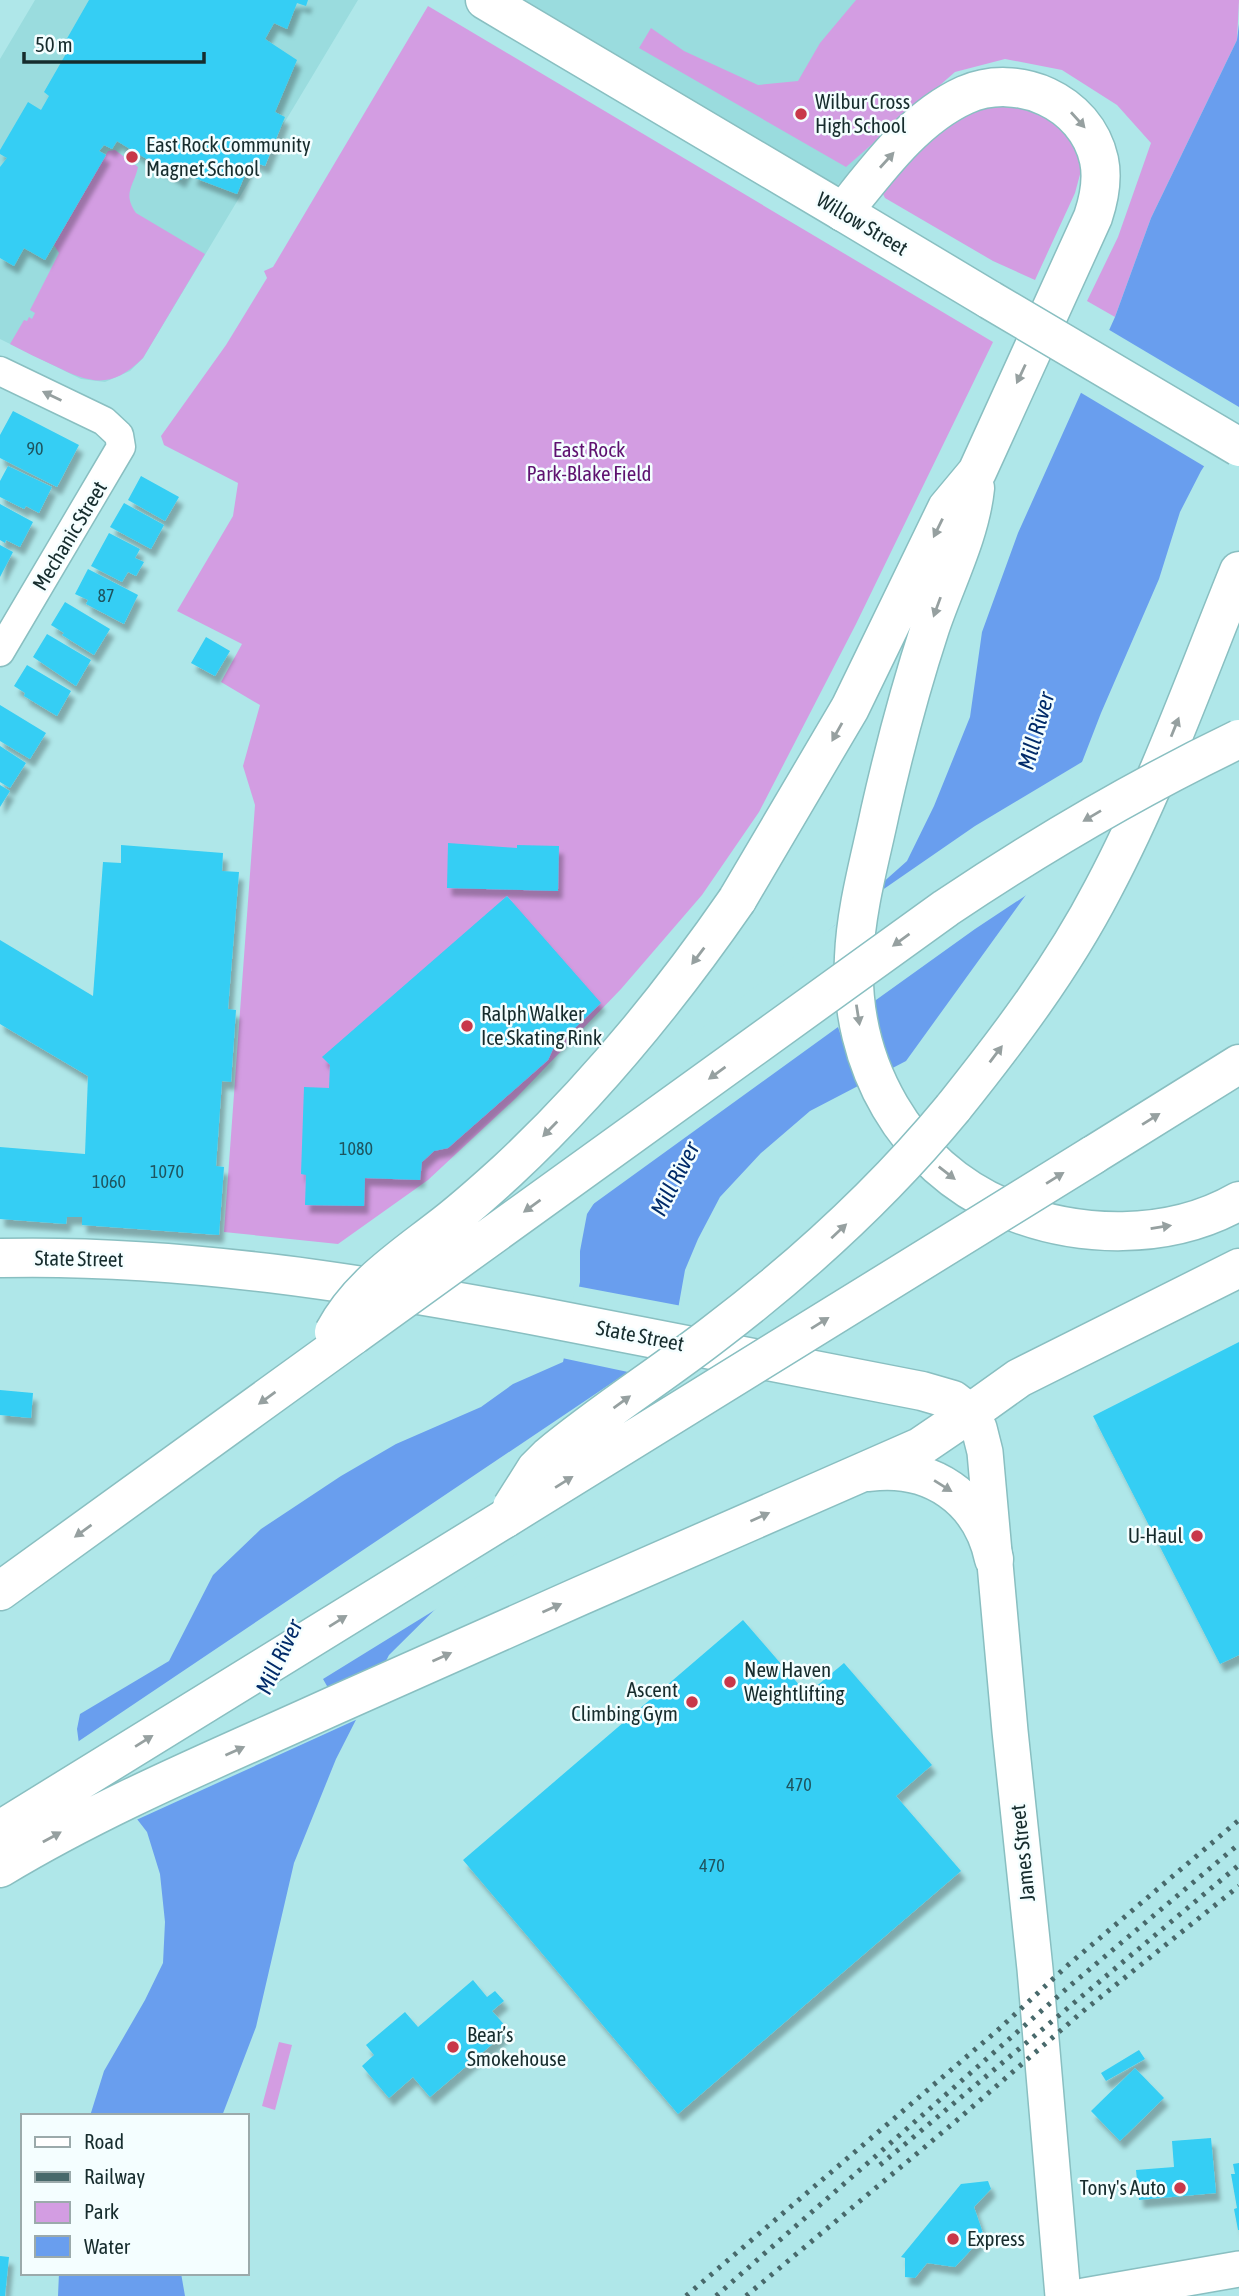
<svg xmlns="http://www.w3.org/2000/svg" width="1239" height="2296" font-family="'Asap Condensed',sans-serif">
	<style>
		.built { fill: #9adcde }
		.green { fill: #d39de2 }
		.water { fill: #699eee }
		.pier { fill: #afe7e9 }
		.building { fill: #35cef4; filter: url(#shadow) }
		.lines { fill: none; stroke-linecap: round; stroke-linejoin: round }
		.minor-casing { stroke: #89bfc1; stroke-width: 31 }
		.tertiary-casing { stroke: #89bfc1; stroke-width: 38 }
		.secondary-casing { stroke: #89bfc1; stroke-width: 41 }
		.primary-casing { stroke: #89bfc1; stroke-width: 41 }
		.motorway-casing { stroke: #89bfc1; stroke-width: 41 }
		.minor { stroke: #fff; stroke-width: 28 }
		.tertiary { stroke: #fff; stroke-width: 35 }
		.secondary { stroke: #fff; stroke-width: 38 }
		.primary { stroke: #fff; stroke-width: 38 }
		.motorway { stroke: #fff; stroke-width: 38 }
		.rail { stroke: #48696b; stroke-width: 5; stroke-dasharray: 3.5 7; stroke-linecap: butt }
		.primary-bridge-casing { stroke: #89bfc1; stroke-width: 41; stroke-linecap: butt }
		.motorway-bridge-casing { stroke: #89bfc1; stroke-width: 41; stroke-linecap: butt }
		.primary-bridge { stroke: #fff; stroke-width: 38 }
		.motorway-bridge { stroke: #fff; stroke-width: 38 }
		.oneway { fill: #96a0a0 }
		.poi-dot { fill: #c83849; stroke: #f4feff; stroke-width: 2.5 }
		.labels { text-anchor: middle; stroke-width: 5; stroke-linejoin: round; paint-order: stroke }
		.number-label { font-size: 18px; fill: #1e545f }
		.poi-label { font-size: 21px; fill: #162c2d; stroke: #f4feff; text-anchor: start }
		.street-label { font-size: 21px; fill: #162c2d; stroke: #f4feff }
		.park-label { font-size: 21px; fill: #5e1270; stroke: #f4feff }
		.water-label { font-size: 23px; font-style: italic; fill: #012b69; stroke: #f4feff }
	</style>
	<defs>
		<filter id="shadow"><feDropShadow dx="4.5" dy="8" stdDeviation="2" flood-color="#0004"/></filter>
	</defs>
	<rect width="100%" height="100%" fill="#afe7e9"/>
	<path class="built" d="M35,0H358L143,358L130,371L105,382L81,379L0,339V59Z
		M491,0H1225L956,53L887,138L833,189Z"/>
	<path class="green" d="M856,0H1239L1237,40L1151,218L1115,317L1087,301L1118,237L1151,143L1117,105L1062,70L1005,59L955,72L846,167L639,48L651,28L684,51L758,85L798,81L820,43Z
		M428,6L993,342L856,624L759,812L702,895L621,989L516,1098L428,1180L338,1244L224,1232L255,805L243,766L260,705L221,682L242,644L177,611L233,516L238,483L164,445L161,436L226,345L267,278L264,271L273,267Z
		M992,103L1039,108L1074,140L1082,167L1075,193L1035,280L993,261L885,198L882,192L907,158L963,113Z
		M115,150L138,167C134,186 122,193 136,213L205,254L143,358C112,389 91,384 55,366C40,359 25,352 10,344L24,320L27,321L29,317L32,319L35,313L30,310L59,253L54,245L108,151Z
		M279,2042L292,2045L275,2110L262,2106Z"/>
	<path class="water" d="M1239,24V413L1201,471L1180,512L1159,579L1101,713L1036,881L906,1061L810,1111L761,1153L720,1197L698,1239L685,1270L665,1382L389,1655L336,1759L294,1863L256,2027L222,2116H90L104,2071L145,2000L163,1963L165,1922L160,1874L147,1832L79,1744L77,1729L80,1714L169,1661L213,1575L261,1529L341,1476L396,1444L481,1407L513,1384L563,1362L580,1282V1251L587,1214L615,1171L789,966L907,861L934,806L970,717L982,632L1018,533L1115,317L1151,218L1237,40Z
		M59,2273H181L185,2296H58Z"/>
	<path class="pier" d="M1106,328L1239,407V419L1207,468L1078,391Z
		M1087,759L1039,883L1034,890L975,929L869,1005L890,1074L860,1091L838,1027L585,1210L612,1170L610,1114L684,1042L835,925L836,920L880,881L878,893L975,826Z
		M576,1286L682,1306L668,1389L678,1432L650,1465L592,1509L471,1581L451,1600L323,1679L331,1693L386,1668L360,1718L134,1821L76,1743L628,1372L562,1358Z"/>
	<path class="building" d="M89,0H308L306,6L297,3L287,29L274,23L265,39L297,60L275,112L285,117L265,166L251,161L237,194L192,177L196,167L189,164L181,180L117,141L112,149L104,145L99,151L106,155L45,260L24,248L14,266L0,258V167L7,158L0,154V150L28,102L41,110L49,96L44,92L71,45L65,42Z
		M13,411L79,445L57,487L0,458V435Z
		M8,466L52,487L39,513L26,506L24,509L0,497V481Z
		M141,476L179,497L165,521L128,500Z
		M124,503L164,525L151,549L110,527Z
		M0,504L33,522L20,547L6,540L5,543L0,540Z
		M109,533L140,549L135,558L144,562L136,576L128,572L122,582L91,566Z
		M0,545L13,552L0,577Z
		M88,569L138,595L124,624L86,604L88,600L75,594Z
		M65,602L110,629L94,655L62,635L64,633L51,625Z
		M47,634L91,660L76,686L33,657Z
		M206,637L230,651L215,676L191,663Z
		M27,665L71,691L57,716L24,696L25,693L14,686Z
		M0,705L46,733L30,759L0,741Z
		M0,746L26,763L10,788L0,782Z
		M0,785L10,791L0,807Z
		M448,843L517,848V845L559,846L558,891L447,888Z
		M121,845L223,853L222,871L239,872L228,1009L236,1010L231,1082L222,1081L216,1166L224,1167L219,1235L82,1225V1217H67L66,1224L0,1219V1147L85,1154L88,1076L0,1024V940L93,996L103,862L121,863Z
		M507,896L601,1003L553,1049L548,1060L448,1148L434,1151L422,1162L420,1180L365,1178L364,1206L305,1205L306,1175L301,1174L304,1087L329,1088L330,1065L322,1057Z
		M1239,1342V1655L1220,1664L1093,1416Z
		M0,1390L33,1393L31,1418L0,1415Z
		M743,1620L807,1694L844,1663L932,1765L896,1796L961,1871L678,2114L463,1860Z
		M473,1980L487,1997L495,1991L504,2001L492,2011L509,2030L430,2097L413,2077L389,2098L362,2066L374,2055L366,2045L405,2012L418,2027Z
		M1139,2050L1145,2059L1106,2081L1101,2073Z
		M1135,2068L1164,2098L1120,2141L1091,2111Z
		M1211,2138L1216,2193L1139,2200L1136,2170L1174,2167L1172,2141Z
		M1239,2163V2230H1238L1234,2209L1237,2208L1231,2174H1235L1233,2164Z
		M988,2181L991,2189L974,2207L984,2236L955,2267L927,2263L915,2278L905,2277V2258L901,2257L961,2184Z
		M0,2256L9,2257L5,2296H0Z"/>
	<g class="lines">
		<defs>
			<path id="minor" d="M0,371L104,421L119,435L121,447L0,652"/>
			<path id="tertiary" d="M970,1413L979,1428L985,1452L1010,1731L1035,1969L1063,2296
				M1084,2296L1239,2269"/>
			<path id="secondary" d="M485,0L843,212
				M0,1258C180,1254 360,1283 537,1316C665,1340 793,1366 922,1391L953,1400L970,1413"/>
			<path id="primary" d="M843,212L990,300
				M970,1413L1019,1378L1239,1268"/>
			<path id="motorway" d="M975,488C970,536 945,583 930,628C910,689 894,750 880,812C870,860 856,908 854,957C849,1064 905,1165 1004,1208C1077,1239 1169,1241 1239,1201
				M737,900L850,708L947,508L977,472L1093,217C1099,199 1103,179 1099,160C1086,101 1017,72 965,95C914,118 877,170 843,212
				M953,1108C1009,1038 1062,968 1103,889C1157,787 1196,677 1239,571
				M1093,1155L1239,1064
				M869,1472C931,1464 981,1498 994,1559
				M0,1591L354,1335
				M0,1830L506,1518
				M0,1868C106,1804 221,1757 333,1706C528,1618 724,1533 920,1447L970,1413"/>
		</defs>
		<use href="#minor" class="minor-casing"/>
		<use href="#tertiary" class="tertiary-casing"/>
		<use href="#secondary" class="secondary-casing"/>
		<use href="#primary" class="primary-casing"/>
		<use href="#motorway" class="motorway-casing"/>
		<use href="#minor" class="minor"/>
		<use href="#tertiary" class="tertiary"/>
		<use href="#secondary" class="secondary"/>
		<use href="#primary" class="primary"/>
		<use href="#motorway" class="motorway"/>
		<path class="rail" d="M880,2165L1239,1865
			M686,2296L999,2029L1068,1965L1239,1820
			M716,2296L1072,1984L1239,1844
			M746,2296L956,2121L1082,2012L1239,1886"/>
		<defs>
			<path id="primary-bridge" d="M990,300L1239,447"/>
			<path id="motorway-bridge" d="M334,1332C358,1287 399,1260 439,1229C463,1211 485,1191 507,1171C594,1090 670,997 737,900
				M354,1335L946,908C1040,845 1137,788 1239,739
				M512,1507L536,1469L549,1456C602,1412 661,1375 715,1333C803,1266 883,1193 953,1108
				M506,1518L1093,1155"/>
		</defs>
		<use href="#primary-bridge" class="primary-bridge-casing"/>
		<use href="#motorway-bridge" class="motorway-bridge-casing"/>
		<use href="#primary-bridge" class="primary-bridge"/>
		<use href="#motorway-bridge" class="motorway-bridge"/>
	</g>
	<defs><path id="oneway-solid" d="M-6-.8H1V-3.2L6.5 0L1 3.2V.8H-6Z" transform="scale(1.75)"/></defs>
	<g class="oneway">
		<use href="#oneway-solid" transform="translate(1078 120) rotate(48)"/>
		<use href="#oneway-solid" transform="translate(887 160) rotate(-48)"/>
		<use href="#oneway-solid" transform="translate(1021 374) rotate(115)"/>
		<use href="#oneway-solid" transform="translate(52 396) rotate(-154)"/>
		<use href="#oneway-solid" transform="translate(938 528) rotate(116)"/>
		<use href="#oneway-solid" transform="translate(937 607) rotate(110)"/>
		<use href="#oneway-solid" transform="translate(1175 727) rotate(-68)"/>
		<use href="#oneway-solid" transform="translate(837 732) rotate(119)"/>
		<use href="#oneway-solid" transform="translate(1092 816) rotate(149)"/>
		<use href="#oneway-solid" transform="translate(901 940) rotate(144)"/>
		<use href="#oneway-solid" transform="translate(698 956) rotate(127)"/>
		<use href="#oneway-solid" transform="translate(858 1015) rotate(81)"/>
		<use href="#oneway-solid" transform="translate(996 1054) rotate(-53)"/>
		<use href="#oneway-solid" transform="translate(717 1073) rotate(144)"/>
		<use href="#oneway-solid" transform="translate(1151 1119) rotate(-32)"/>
		<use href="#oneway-solid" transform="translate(550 1129) rotate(134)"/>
		<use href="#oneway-solid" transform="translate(947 1173) rotate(38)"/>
		<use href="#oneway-solid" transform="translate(1055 1178) rotate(-32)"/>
		<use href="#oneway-solid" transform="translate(532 1206) rotate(144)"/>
		<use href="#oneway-solid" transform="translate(1161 1227) rotate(-9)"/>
		<use href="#oneway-solid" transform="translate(839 1231) rotate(-43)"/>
		<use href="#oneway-solid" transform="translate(820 1323) rotate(-32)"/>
		<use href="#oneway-solid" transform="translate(267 1398) rotate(144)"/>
		<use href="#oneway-solid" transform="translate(622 1402) rotate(-36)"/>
		<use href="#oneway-solid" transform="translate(564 1482) rotate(-32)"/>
		<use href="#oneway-solid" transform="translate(943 1486) rotate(32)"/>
		<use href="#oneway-solid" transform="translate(760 1517) rotate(-24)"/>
		<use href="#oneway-solid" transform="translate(83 1531) rotate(144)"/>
		<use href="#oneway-solid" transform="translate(552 1608) rotate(-24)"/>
		<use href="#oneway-solid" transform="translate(338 1621) rotate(-32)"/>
		<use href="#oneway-solid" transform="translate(442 1657) rotate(-24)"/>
		<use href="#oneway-solid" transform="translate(144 1741) rotate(-32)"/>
		<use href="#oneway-solid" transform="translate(235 1751) rotate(-24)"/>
		<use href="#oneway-solid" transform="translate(52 1837) rotate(-29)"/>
	</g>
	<g class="poi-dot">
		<circle cx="801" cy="114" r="7"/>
		<circle cx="132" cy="157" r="7"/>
		<circle cx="467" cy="1026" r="7"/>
		<circle cx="1197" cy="1536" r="7"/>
		<circle cx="730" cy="1682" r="7"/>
		<circle cx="692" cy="1702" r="7"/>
		<circle cx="453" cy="2047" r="7"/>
		<circle cx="1180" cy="2188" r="7"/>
		<circle cx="953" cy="2239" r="7"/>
	</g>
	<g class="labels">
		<g class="number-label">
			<text x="35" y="455">90</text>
			<text x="106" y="602">87</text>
			<text x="356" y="1155">1080</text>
			<text x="167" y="1178">1070</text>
			<text x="109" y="1188">1060</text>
			<text x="799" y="1791">470</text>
			<text x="712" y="1872">470</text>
		</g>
		<g class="poi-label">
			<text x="815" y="109">Wilbur Cross<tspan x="815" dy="24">High School</tspan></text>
			<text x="146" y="152">East Rock Community<tspan x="146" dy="24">Magnet School</tspan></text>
			<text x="481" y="1021">Ralph Walker<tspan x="481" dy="24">Ice Skating Rink</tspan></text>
			<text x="1183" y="1543" text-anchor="end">U-Haul</text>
			<text x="744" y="1677">New Haven<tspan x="744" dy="24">Weightlifting</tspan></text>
			<text x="678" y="1697" text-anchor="end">Ascent<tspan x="678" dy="24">Climbing Gym</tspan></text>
			<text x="467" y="2042">Bear’s<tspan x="467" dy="24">Smokehouse</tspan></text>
			<text x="1166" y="2195" text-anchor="end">Tony's Auto</text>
			<text x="967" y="2246">Express</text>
		</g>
		<g class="street-label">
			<text transform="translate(862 224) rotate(31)" y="7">Willow Street</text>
			<text transform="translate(70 536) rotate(-59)" y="7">Mechanic Street</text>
			<text transform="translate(79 1259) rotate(1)" y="7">State Street</text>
			<text transform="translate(640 1336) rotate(11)" y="7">State Street</text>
			<text transform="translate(1023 1853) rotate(-96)" y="7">James Street</text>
		</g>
		<g class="park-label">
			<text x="589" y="457">East Rock<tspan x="589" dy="24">Park-Blake Field</tspan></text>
		</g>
		<g class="water-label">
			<text transform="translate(1036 731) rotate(-74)" y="8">Mill River</text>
			<text transform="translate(675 1179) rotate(-63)" y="8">Mill River</text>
			<text transform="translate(279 1657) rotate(-65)" y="8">Mill River</text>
		</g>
	</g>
	<rect x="21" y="2114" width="228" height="161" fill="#f4feff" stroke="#9baaab" stroke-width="2"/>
	<rect x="35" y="2137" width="35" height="10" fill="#ffffff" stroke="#9baaab" stroke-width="2"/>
	<text x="84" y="2149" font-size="21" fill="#162c2d">Road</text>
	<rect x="35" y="2172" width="35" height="10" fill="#48696b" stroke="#9baaab" stroke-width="2"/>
	<text x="84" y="2184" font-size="21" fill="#162c2d">Railway</text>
	<rect x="35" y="2202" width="35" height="21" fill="#d39de2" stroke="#9baaab" stroke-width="2"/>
	<text x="84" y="2219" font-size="21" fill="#162c2d">Park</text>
	<rect x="35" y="2236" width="35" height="21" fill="#699eee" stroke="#9baaab" stroke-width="2"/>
	<text x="84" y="2254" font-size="21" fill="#162c2d">Water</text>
	<path d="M24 52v10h180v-10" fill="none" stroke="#162c2d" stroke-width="3.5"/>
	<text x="35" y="52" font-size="21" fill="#162c2d" stroke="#f4feff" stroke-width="5" paint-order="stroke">50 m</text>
</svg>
